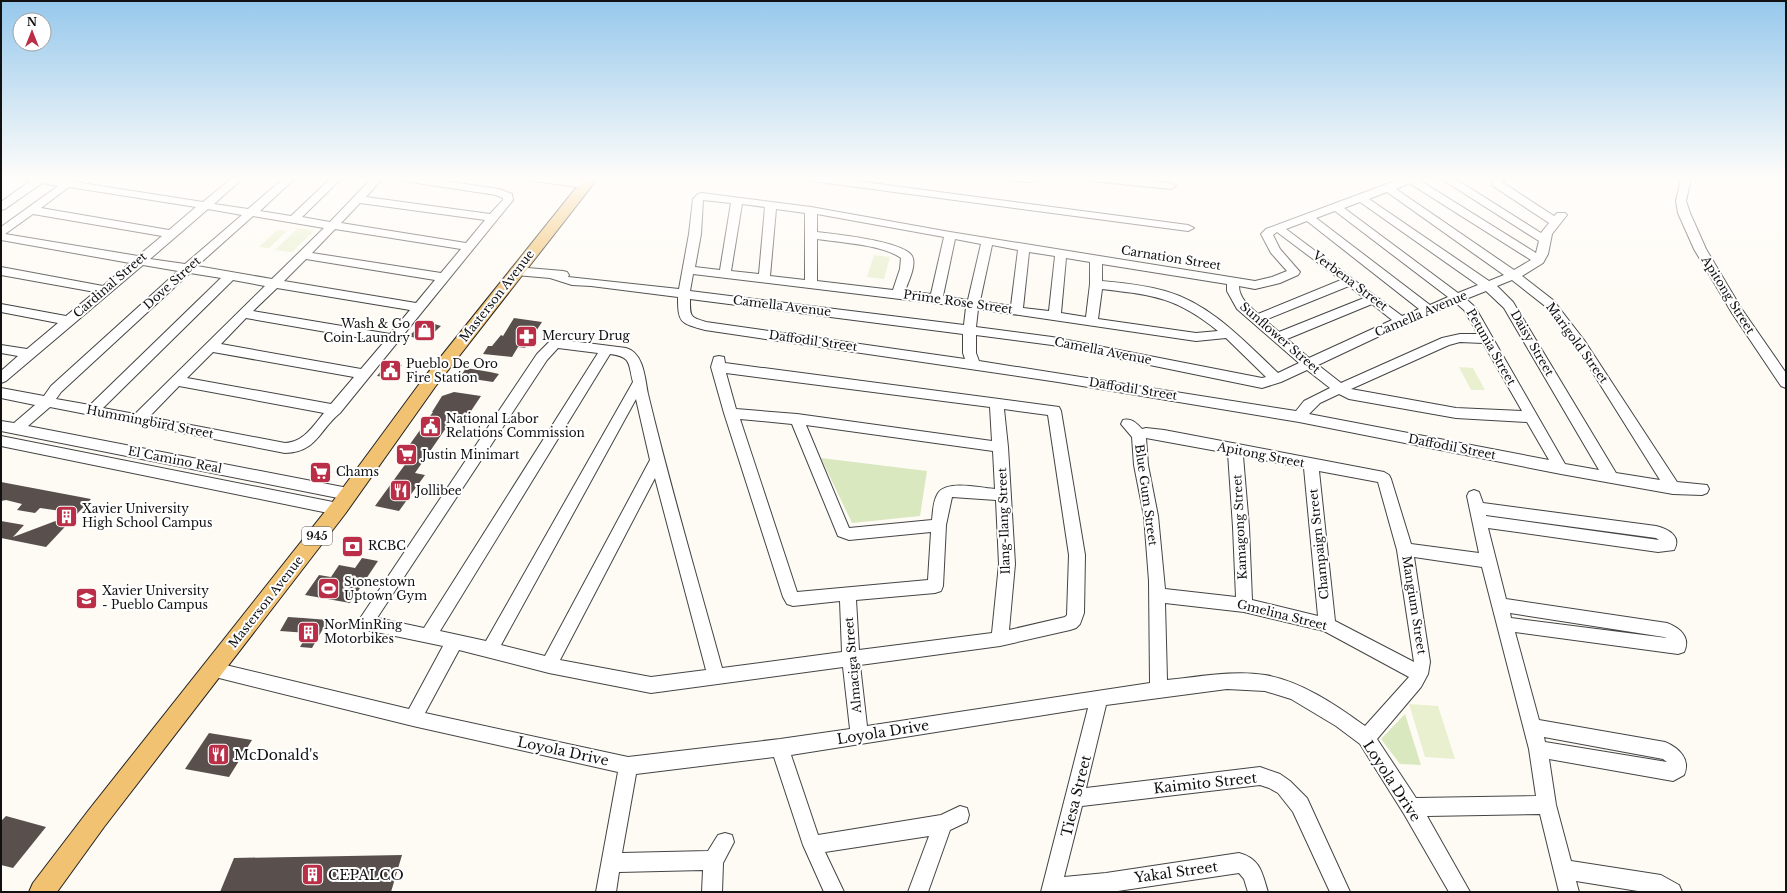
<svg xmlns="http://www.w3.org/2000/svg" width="1787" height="893" font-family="'Libre Baskerville',serif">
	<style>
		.green { fill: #dae8bf }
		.pitch { fill: #e9f0d0 }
		.building { fill: #59504d }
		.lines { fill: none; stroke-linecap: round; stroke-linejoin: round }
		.minor-casing { stroke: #444; stroke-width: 2 }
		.major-casing { stroke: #222; stroke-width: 2 }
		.minor { fill: #fff; fill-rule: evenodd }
		.major { fill: #f1c272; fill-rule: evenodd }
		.labels { text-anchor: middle; stroke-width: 4; stroke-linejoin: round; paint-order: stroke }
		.shield { fill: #fff; stroke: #585858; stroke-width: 1 }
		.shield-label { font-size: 11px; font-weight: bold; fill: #111 }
		.street-label { font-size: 12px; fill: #111; stroke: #fff }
		.poi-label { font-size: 12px; fill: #111; stroke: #fff; text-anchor: start }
		.near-street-label { font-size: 14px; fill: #111; stroke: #fff }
		.near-poi-label { font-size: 14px; fill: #111; stroke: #fff; text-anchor: start }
	</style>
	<rect width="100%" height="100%" fill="#fefbf5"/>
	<path class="green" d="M821,458L927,471L920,516L852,523Z
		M1405,714L1421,765L1400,764L1381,739Z"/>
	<path class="pitch" d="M298,228L314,231L292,252L275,250Z
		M277,230L287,231L269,248L259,247Z
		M874,255L890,257L884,279L867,277Z
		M1459,367L1473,368L1485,390H1471Z
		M1409,704L1438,706L1455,759L1425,757Z"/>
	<path class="building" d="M514,318L542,322L525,348L518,347L512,357L483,354L488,346H492L501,335L503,336Z
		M425,321L441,326L425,341L409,336Z
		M387,363L402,365L392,378L377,376Z
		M466,368L490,372L499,374L493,382L460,377Z
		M454,392L481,396L467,417L455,415L415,473L425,475L399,511L375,506L409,459L400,458L433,412H432L442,396Z
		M1,482L91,499L46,547L1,538V521L24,525L13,537L66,517L57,516L61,511L40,508L35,513L17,510L22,504L6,500L1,501Z
		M362,558L378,561L350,603L305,595L319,575L331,577L339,565L355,568Z
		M288,617L303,618L328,620L312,648L300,647L308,633L280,631Z
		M209,733L252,740L229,777L185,769Z
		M6,816L46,827L13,868L1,865V821Z
		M402,855L391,892H220L234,858Z"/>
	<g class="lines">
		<defs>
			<path id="minor" d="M25,178H49L65,180L70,179L75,182L203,202L232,178H243L214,204L248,209L284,178H295L260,211L291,216L331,178H342L302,217L330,222L372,178H383L366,197L490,214L503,200V198L496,195L404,181L399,178H424L499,189L512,194L513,200L340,413C319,430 317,452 285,453L50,407L28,426L348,488L353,490L355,494L353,498L348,500L1,431V421L14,423L35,405L1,398V388L44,396L51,386L178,271L143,265L6,381L1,383V371L18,356L1,353V345L27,349L58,323L1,312V304L66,316L95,292L1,275V267L103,286L130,263L1,240V227L58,186L42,183L5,209L1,210V202L30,181L26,180ZM69,187L196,207L169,230L41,208ZM360,203L485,220L466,243L341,223ZM208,209L242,215L185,264L150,259ZM33,214L162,236L138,256L5,234ZM253,216L324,228L272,279L197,266ZM335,229L461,249L441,273L312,253ZM306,259L435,280L416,303L284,281ZM190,273L221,278L90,405L56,399L61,392ZM233,280L265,286L135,414L103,408ZM277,288L410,310L390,334L253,311ZM246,318L384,342L361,369L221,344ZM213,352L354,377L331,404L187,378ZM179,386L324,413C313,426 304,442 285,443L149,417Z
				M528,178C539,178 584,177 590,185L585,188L533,181L529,180Z
				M807,178H834L1188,225L1194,228L1188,231L812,181L808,180Z
				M1010,178H1040C1035,184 1019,182 1011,180Z
				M1086,178H1120L1171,183L1176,186L1171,189L1091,181L1087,180Z
				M1403,178H1416L1536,253L1539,241L1443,180L1442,178H1454L1541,233L1549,223L1493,186L1491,180L1492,178H1505L1502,182L1554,216L1557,213H1565L1567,215L1552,234L1548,254L1543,263L1522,276L1553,300L1584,340L1677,482L1707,485L1709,489L1707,493L1702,495L1673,494L1561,474L1299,422L1058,382L705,330C680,323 678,323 678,297L591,286L572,285L550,278L516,275L512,274L510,271L512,268L516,267L563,271L567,272L569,275L568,277L679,289L689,234L693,199L698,194L702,193L811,207L950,232L1255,281L1272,277L1287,271L1271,253L1261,234L1266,229ZM1409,183L1531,260L1514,270L1396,189ZM1387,192L1504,275L1489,281L1369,199ZM703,200L731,203L720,270L695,267L701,234ZM1360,202L1478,285L1458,293L1344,208ZM742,204L765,207L759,274L731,271ZM776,209L805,213V280L770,276ZM1335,211L1448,297L1430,305L1316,218ZM817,214L944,237L931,294L905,291C908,282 917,265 912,256C904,241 834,234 817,232ZM1307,221L1419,309L1402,316L1286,229ZM1277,232L1341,280L1258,314C1249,306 1239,298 1239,286L1255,289L1280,283L1298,275L1300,272L1280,249L1273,235ZM817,239C838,242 884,245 901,258L900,269L893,290L817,281ZM955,239L981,244L968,300L943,296ZM992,245L1018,250L1011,306L980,301ZM1029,252L1055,256L1049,311L1023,308ZM1066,258L1090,262V284L1086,317L1061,313ZM1102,264L1227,284V291L1237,309L1299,363L1278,373C1244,341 1211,304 1165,291C1145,285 1123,283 1102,281ZM693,274L966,307L964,325L690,291ZM1512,280L1545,306L1576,346L1660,480L1616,473L1513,302L1497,286ZM1349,286L1364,298L1279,332L1265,320ZM1102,289C1153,295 1176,297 1218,331L1196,333L1098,319ZM1486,291L1504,308L1599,470L1565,464L1475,307L1466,299ZM690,299L963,334V353L965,359L706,322C689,317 690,316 690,299ZM1456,303L1464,310L1478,334H1460L1442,338L1341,383L1318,365L1405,324ZM1372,304L1392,320L1309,358L1287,339ZM978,309L1196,341L1226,338L1266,377L1262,378L1052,337L976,327ZM976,335L1052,345L1262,388L1281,382L1307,370L1330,388L1304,401L1296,411L979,361L976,353ZM1460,342L1483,343L1522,411L1456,408L1351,389L1449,345ZM1339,394L1349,399L1456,418L1527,422L1549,460L1309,414L1320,403Z
				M1681,178H1691L1686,201L1690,213L1706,249L1741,308L1786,373V388L1781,386L1732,313L1694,249L1678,213L1676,201Z
				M555,339L626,348C644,353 645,379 648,394C670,486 697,577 722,668L842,652L840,601L793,606L787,604L783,597L724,413L711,367L714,357L719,356L724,357L725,363L1059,407L1061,411L1085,555L1084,613L1080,624L1076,628L1070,630L1000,646L860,665L867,726L1150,683L1149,581L1144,516L1134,465L1132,437L1121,424L1123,420C1132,418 1136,423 1142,429L1146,428L1164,430L1384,472L1389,475L1391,479L1411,544L1479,553L1467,496L1469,492L1474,490L1479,492L1483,503L1656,526C1668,529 1682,536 1674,550L1658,552L1488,528L1506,599L1667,623C1680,628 1691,637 1684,652L1678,654L1515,632L1539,720L1665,742C1679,748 1691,759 1684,775L1673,781L1549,759L1556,805L1571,861L1661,875L1679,885L1682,892H1644L1576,881L1579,892H1559L1540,814L1427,816L1470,892H1449L1404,814L1360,744L1336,726L1291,699L1265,691L1227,689L1106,705L1086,788L1260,767L1280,774L1290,781L1307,798L1350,892H1330L1293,812L1278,793L1269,788L1260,785L1082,806L1064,877L1106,873L1239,853C1261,859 1262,873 1268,892H1248L1244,879L1239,873L1111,892H1041L1088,708L791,755L818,835L941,815L960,806L967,808L969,815L967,822L950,830L928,892H908L929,836L825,852L844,892H824L803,845L774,757L636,774L622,853L708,851L718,835L725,833L732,835L734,842L723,863L722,892H702L703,870L619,872L616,892H596L618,772L413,726L207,675L205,670L207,665L213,662L409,709L443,646L371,631L365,629L361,617L537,354L551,340ZM558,348L598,353L424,628L377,618L547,360ZM610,354C632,357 628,363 633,382L486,641L440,631ZM726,373L990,407L992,441L797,414L736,409ZM636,399L650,460L545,656L501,645ZM1004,409L1048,415L1069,555L1067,615L1065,617L1009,630L1015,564L1008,447ZM740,419L792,424L838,536L849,540L931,532L928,580L797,592ZM806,425L993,451L995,489C980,488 944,479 937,495C933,502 933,512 932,520L849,528ZM1146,438L1228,453L1233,527L1236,597L1165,589L1158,516L1148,465ZM1243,456L1304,468L1318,616L1252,600L1249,527ZM1319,471L1378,482L1397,550L1414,662L1335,621ZM655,478L706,670L651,677L560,660ZM952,497L996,500L999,564L992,633L859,650L856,600L935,593L941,591L943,586L946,525ZM1486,515L1656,538L1659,540L1486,516ZM1414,557L1482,567L1529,749L1536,796L1416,798L1377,739L1421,687L1428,674L1430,662ZM1165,603L1244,612L1324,631L1409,677L1365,726C1336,705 1301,681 1265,675C1233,670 1199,677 1167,680ZM1510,613L1664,637L1667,638L1511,618ZM459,650L549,673L651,693L843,667L850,729L780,739L628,757L425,713ZM1544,737L1663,759L1667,762L1545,742Z
				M1,436L338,503L343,505L345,509L343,513L338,515L1,446Z"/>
			<path id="major" d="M584,178H598L435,387L345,514L104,827L57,892H29L33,883L88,811L331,504L423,379Z"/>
		</defs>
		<use href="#minor" class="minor-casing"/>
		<use href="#major" class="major-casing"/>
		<use href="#minor" class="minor"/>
		<use href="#major" class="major"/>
	</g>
	<linearGradient id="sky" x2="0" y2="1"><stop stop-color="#96c8ec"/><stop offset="0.59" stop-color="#fffdfa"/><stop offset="1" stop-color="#fffdfa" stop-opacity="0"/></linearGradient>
	<rect width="1787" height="303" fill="url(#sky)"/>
	<defs>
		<symbol id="shop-square" viewBox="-11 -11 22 22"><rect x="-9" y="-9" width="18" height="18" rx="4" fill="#bb2e47" stroke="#fff"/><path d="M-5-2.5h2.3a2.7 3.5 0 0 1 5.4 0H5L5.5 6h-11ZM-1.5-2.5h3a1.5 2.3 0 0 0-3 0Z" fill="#fff"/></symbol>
		<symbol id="pharmacy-square" viewBox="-11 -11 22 22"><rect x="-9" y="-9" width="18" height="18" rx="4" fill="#bb2e47" stroke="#fff"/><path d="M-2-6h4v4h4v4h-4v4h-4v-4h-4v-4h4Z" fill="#fff"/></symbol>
		<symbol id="civic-square" viewBox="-11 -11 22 22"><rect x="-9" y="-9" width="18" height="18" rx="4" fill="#bb2e47" stroke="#fff"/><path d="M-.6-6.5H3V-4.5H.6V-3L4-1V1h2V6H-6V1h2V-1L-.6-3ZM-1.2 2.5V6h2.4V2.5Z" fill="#fff"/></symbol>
		<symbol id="supermarket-square" viewBox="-11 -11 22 22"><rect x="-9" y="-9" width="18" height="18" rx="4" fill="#bb2e47" stroke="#fff"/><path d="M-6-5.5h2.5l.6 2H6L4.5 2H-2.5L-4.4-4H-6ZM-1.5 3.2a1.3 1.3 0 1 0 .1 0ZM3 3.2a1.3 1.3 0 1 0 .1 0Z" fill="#fff"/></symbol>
		<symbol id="restaurant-square" viewBox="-11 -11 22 22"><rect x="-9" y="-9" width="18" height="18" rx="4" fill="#bb2e47" stroke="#fff"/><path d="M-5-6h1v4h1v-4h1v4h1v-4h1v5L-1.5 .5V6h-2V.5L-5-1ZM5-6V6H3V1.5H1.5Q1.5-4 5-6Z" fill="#fff"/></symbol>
		<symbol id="building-square" viewBox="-11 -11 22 22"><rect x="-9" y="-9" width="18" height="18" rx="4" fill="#bb2e47" stroke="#fff"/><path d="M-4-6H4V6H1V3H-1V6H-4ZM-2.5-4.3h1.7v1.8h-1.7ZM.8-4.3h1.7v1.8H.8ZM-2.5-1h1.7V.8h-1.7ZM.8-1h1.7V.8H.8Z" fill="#fff"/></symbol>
		<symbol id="bank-square" viewBox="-11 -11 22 22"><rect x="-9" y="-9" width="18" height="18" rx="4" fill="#bb2e47" stroke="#fff"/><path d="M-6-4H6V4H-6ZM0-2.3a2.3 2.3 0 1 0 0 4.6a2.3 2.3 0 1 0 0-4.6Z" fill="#fff"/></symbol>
		<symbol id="stadium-square" viewBox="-11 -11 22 22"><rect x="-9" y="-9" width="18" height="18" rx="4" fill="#bb2e47" stroke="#fff"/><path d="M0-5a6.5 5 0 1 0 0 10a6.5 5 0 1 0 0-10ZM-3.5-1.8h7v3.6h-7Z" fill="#fff"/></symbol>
		<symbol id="school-square" viewBox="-11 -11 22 22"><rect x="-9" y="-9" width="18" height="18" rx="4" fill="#bb2e47" stroke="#fff"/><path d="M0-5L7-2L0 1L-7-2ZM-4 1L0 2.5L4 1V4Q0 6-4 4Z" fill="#fff"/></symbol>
	</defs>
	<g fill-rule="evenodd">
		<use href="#shop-square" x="412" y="318" width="25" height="25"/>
		<use href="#pharmacy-square" x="514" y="324" width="25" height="25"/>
		<use href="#civic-square" x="378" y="358" width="25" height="25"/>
		<use href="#civic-square" x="418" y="414" width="25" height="25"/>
		<use href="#supermarket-square" x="394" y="442" width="25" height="25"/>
		<use href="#supermarket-square" x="308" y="460" width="25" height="25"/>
		<use href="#restaurant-square" x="388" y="478" width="25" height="25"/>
		<use href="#building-square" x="54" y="504" width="25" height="25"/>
		<use href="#bank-square" x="340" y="534" width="25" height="25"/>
		<use href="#stadium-square" x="316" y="576" width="25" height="25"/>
		<use href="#school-square" x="74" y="586" width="25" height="25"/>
		<use href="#building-square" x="296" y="620" width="25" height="25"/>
		<use href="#restaurant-square" x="206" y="742" width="25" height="25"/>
		<use href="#building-square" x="300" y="862" width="25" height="25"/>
	</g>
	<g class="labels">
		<rect class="shield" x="302" y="527" width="30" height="18" rx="3"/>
		<g class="shield-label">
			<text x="317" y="540">945</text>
		</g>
		<g class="street-label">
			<text transform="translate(1171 258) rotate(9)" y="4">Carnation Street</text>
			<text transform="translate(1350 281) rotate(37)" y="4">Verbena Street</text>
			<text transform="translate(172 283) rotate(-42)" y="4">Dove Street</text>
			<text transform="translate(110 285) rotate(-41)" y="4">Cardinal Street</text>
			<text transform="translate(1728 295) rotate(58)" y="4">Apitong Street</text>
			<text transform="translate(497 296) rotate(-52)" y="4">Masterson Avenue</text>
			<text transform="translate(958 302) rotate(8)" y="4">Prime Rose Street</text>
			<text transform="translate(782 306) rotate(7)" y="4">Camella Avenue</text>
			<text transform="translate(1421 314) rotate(-23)" y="4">Camella Avenue</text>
			<text transform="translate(1280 338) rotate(41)" y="4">Sunflower Street</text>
			<text transform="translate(813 341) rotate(8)" y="4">Daffodil Street</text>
			<text transform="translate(1532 343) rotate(60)" y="4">Daisy Street</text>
			<text transform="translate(1577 343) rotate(54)" y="4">Marigold Street</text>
			<text transform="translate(1491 347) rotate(60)" y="4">Petunia Street</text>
			<text transform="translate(1103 351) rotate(11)" y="4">Camella Avenue</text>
			<text transform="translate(1133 389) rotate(9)" y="4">Daffodil Street</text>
			<text transform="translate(150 422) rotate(11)" y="4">Hummingbird Street</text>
			<text transform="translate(1452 447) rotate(11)" y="4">Daffodil Street</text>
			<text transform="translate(1261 455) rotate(11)" y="4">Apitong Street</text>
			<text transform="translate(175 460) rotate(11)" y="4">El Camino Real</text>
			<text transform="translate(1146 495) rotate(82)" y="4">Blue Gum Street</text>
			<text transform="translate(1004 521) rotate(-92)" y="4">Ilang-Ilang Street</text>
			<text transform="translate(1240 527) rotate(-93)" y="4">Kamagong Street</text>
			<text transform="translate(1319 544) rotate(-96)" y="4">Champaign Street</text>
			<text transform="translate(266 602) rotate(-52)" y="4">Masterson Avenue</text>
			<text transform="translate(1414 605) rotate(81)" y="4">Mangium Street</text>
			<text transform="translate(1282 615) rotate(14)" y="4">Gmelina Street</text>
			<text transform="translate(853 665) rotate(-95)" y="4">Almaciga Street</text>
		</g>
		<g class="poi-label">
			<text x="410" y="328" text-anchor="end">Wash &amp; Go<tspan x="410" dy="14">Coin Laundry</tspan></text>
			<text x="542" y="340">Mercury Drug</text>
			<text x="406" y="368">Pueblo De Oro<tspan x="406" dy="14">Fire Station</tspan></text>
			<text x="446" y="423">National Labor<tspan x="446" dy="14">Relations Commission</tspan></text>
			<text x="422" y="459">Justin Minimart</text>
			<text x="336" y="476">Chams</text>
			<text x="416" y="495">Jollibee</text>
			<text x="82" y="513">Xavier University<tspan x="82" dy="14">High School Campus</tspan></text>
			<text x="368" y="550">RCBC</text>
			<text x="344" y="586">Stonestown<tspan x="344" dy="14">Uptown Gym</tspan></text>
			<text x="102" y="595">Xavier University<tspan x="102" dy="14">- Pueblo Campus</tspan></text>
			<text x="324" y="629">NorMinRing<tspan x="324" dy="14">Motorbikes</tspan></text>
		</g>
		<g class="near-street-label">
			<text transform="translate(883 732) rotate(-9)" y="5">Loyola Drive</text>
			<text transform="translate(563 751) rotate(12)" y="5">Loyola Drive</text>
			<text transform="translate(1392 781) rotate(57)" y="5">Loyola Drive</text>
			<text transform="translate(1205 783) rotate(-6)" y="5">Kaimito Street</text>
			<text transform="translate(1076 796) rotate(-76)" y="5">Tiesa Street</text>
			<text transform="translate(1176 872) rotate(-8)" y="5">Yakal Street</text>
		</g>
		<g class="near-poi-label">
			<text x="234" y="760">McDonald's</text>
			<text x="328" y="880">CEPALCO</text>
		</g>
	</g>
	<rect width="1787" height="893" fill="none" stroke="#111111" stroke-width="4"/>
	<g transform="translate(32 32)"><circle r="19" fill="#ffffff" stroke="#a0a0a0"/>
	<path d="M0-3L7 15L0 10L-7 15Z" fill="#bb2e47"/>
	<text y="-6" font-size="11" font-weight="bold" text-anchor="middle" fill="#111111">N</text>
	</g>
</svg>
